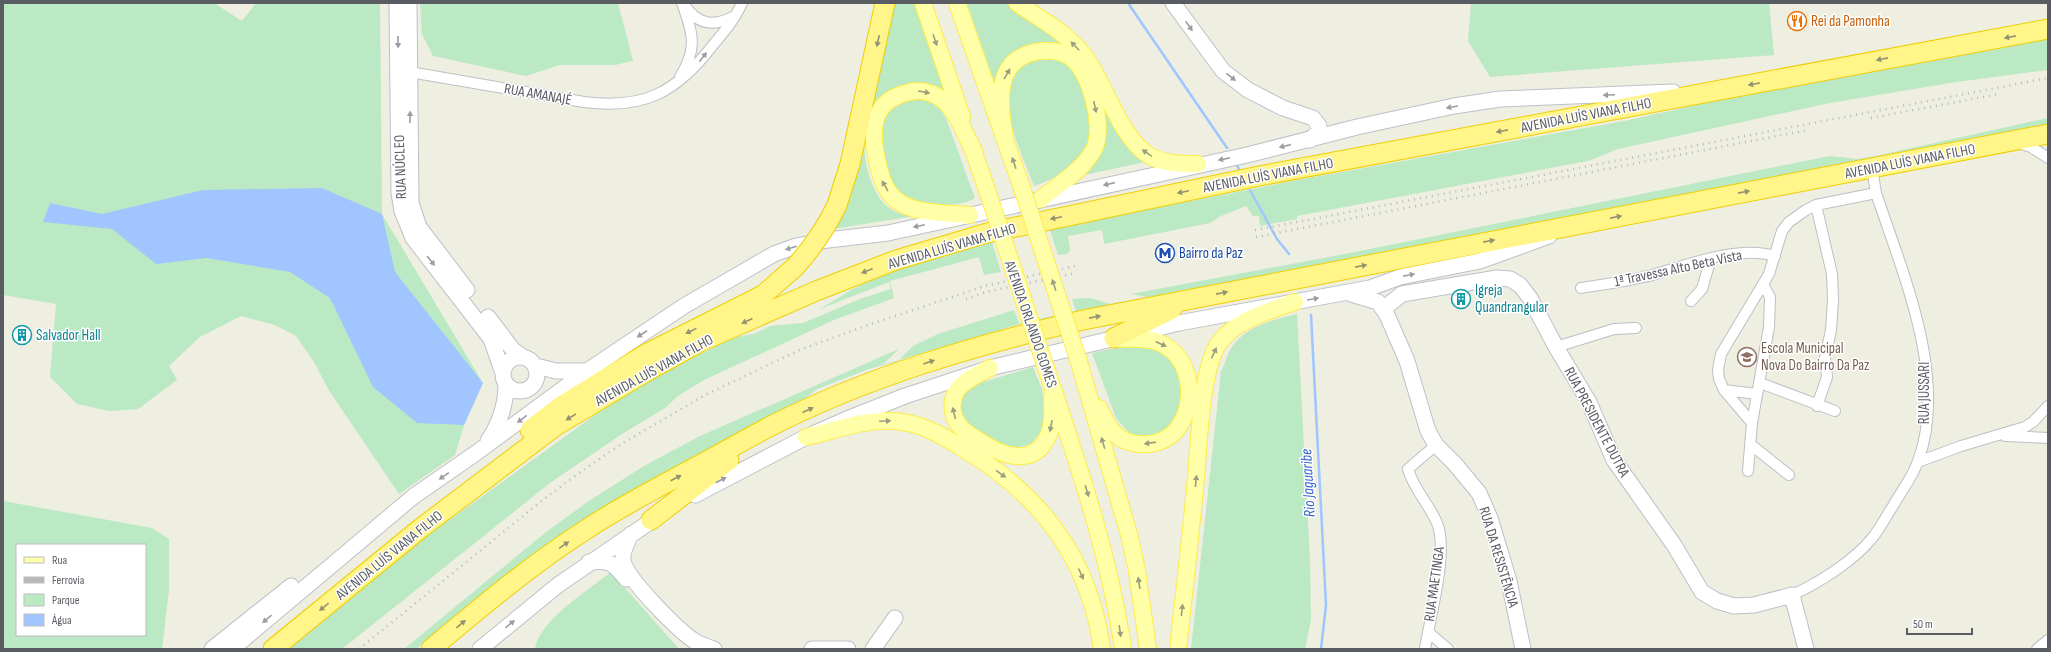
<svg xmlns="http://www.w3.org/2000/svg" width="2051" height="652" font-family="'Sofia Sans Condensed',sans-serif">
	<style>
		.green { fill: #bbe9c3; fill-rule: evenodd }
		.water { fill: #a1c5ff }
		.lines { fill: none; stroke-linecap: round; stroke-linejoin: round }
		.stream { stroke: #a1c5ff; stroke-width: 2.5 }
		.street-casing { stroke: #bebfc6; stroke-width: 12 }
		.secondary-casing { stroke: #bec0c9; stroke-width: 17 }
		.primary-casing { stroke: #ffec4a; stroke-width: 18 }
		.highway-casing { stroke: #f0ce00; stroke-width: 21 }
		.street { stroke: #fff; stroke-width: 10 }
		.secondary { stroke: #fff; stroke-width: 15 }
		.primary { stroke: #feffa6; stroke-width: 16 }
		.highway { stroke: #fff588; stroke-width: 19 }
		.rail { stroke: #b7b8b8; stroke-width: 2.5; stroke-dasharray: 1 5; stroke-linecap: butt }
		.primary-bridge-casing { stroke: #ffec4a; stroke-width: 18; stroke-linecap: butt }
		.highway-bridge-casing { stroke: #f0ce00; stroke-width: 21; stroke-linecap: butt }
		.primary-bridge { stroke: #feffa6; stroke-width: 16 }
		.highway-bridge { stroke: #fff588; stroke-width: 19 }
		.oneway { fill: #9c9da2 }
		.oneway2 { fill: #949271 }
		.oneway3 { fill: #9c9d7e }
		.labels { text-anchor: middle; stroke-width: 3; stroke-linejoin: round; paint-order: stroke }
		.food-label { font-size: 15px; fill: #c56008; stroke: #fff; text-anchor: start }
		.street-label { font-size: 15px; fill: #5a5c64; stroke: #fff }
		.transit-label { font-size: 15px; fill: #164399; stroke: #fff; text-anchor: start }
		.culture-label { font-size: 15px; fill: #0d838f; stroke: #fff; text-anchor: start }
		.education-label { font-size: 15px; fill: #785e54; stroke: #fff; text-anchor: start }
		.water-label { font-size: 16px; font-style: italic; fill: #3766cf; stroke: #fff }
	</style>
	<rect width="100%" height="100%" fill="#eeeee1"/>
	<path class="green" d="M3,3H214L242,21L256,3H380L382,214L483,383L464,425L455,455L399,494L330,392L314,362L296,336L275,325L241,316L200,337L169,366L177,380L138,409L109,411L77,404L50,377L56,304L3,295Z
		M420,3H618L633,61L615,65H560L526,76L433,56L422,34Z
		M893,3H916L949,97C935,93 919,84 905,85C899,85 896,89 891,91C852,107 860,184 888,207C895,213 905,215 914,216L833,229Z
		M967,3C976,3 1003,1 1010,3C1013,5 1017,8 1020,10C1042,24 1067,41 1083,62C1108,95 1113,144 1154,160L1070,178C1080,171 1093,162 1098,150C1105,134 1102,119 1098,103C1090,76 1078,48 1046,48C1039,47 1032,48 1025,51C1013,55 1005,65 1001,77C999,81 999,85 996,87Z
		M1471,3H1769L1774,55L1490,77L1468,41Z
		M2048,39V70L1956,82L1830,103L1618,149L1588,161L1297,216V219L1260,226L1259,216H1253L1246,206L1221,216L1210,223L1104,244L1102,230L1068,236L1070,250L1067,254L1058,255L1050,230L992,242L1001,272L984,275L979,257L890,281L894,298L834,320L706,379L679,395L665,408L622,434L550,483L342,649H284L384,567L613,402L664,372L735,337L754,334L770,326L803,323L860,299L891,289L889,282L820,309L851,290L883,274L990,241L1287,182L1624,121L1729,98Z
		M1041,57C1050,58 1060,59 1067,64C1080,75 1090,114 1092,130C1093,134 1090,143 1088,148C1078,168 1054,179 1034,186C1023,156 986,84 1023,62C1028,59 1036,58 1041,57Z
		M925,97L939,106L947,121L975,198C966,204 955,204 943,205C928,206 910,203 897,193C878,178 872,109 898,100C906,97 917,98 925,97Z
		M2048,118V125L1238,282L1148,297L1019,324L869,369L817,389L799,403C711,446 626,490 546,546C501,578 459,614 416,649H404L546,532L589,501L644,466L700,436L899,349L881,366L898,361L913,346L938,334L1014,310L1019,323L1076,311L1072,299L1091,298L1110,304L1147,297L1131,294L1355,252L1830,156L1858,159L1871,157Z
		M1297,314L1310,560L1311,620L1305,649H1191L1221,372C1225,364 1227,354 1232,347C1247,325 1274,320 1297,314Z
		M1126,346L1161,347L1174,356L1186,387L1177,424L1163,434L1145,437L1129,433L1116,418L1092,353Z
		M1033,367L1042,389L1047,424L1031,444L1017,448L1002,447L973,429L965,420L960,412V394L967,387Z
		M3,501L152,528L169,539V590L162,649H3ZM17,545H145V635H17Z
		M611,572L679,649H535C539,620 589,590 611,572Z"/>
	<path class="water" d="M322,188L382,214L395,272L483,383L464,425L417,423L373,387L330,298L290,272L207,258L156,264L112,229L43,222L50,203L102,214L203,190Z"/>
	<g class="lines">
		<path class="stream" d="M1128,3L1227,148
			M1236,164L1239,169
			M1250,190L1277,239L1289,254
			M1311,315L1326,605L1321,649"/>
		<defs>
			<path id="street" d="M686,7C699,26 716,26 735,16
				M404,71L584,102C644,110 677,92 713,45C724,32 735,19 742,3
				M680,77C698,48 693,34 682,3
				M2018,143L2031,147L2048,158
				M1816,205L1832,274L1833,300L1831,330L1825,358L1827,377L1817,406
				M1581,288C1606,284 1631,281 1656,274C1690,264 1739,245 1775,256
				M1691,301L1702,289L1711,258
				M1556,347L1614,329L1636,328
				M1760,383L1835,411
				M1724,390L1752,423
				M1757,394L1724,390L1719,379L1718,370L1721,354L1769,274L1782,231L1789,222L1806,210L1816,205L1876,193
				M2005,436L2048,438
				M1750,444L1789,475
				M1918,462L1961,446L2025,427L2033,422L2048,406
				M1748,471L1752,423L1769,327L1770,297L1763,284
				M1792,595C1819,583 1855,560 1873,537C1881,527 1886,516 1893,506C1901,491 1913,477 1918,461C1949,378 1902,272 1876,193L1872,168
				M1428,632L1448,649
				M1425,649C1430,616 1449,552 1437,523C1429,504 1413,488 1408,469L1436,445
				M2037,649L2048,640"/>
			<path id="secondary" d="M397,3L399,193L402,211L413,238L491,339L503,373
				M409,3L411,203L419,227L467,290
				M1173,3L1223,71L1248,90L1283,108L1313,118L1319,126V131L1310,140
				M1351,294L1378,302L1387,315L1407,361L1428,431L1436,445L1455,464L1479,493L1490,518L1509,581L1523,649
				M1383,309L1402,294L1497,278L1510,279L1520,285L1530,298L1556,347L1589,402L1614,460L1674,545L1702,592L1717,601L1734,606L1754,605L1792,595L1806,649
				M488,317L513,350L522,356
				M503 374a17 17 0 1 1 34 0a17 17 0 1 1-34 0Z
				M536,366L556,371H587
				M488,441C500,423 506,406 506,384
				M695,495L806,437L847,419L905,396L990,368L1179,323L1370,288L1400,277L1480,261L1549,236
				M631,534C627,543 622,551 623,560C626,579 680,632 696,642C702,645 708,647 714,649
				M589,562C611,560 613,563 626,579
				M212,649L291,586
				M232,649L414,496L476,453L587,371L684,306L774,254L796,246L828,240L888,233L1247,155L1357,127L1454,106L1500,99L1673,92
				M480,649L558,585L660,515
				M812,649H848
				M873,649L895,618"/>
			<path id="primary" d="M923,3L962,117
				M957,3L1022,188
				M1017,3C1040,19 1066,32 1084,55C1105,83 1120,139 1150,156C1164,164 1182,164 1198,164
				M1005,139C1000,107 992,61 1035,52C1046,50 1060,50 1070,57C1090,70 1104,124 1095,147C1085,169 1059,184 1041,199
				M971,144L989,196
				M970,215C949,213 923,214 904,205C886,196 881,179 877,160C870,128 872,100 910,92C921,89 935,93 944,101C958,113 966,137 975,154
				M1079,362L1130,538L1137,571L1148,649
				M990,368C979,374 964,380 957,390C951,400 951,413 957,422C961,430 970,435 978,440C1000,455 1033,469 1048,436C1054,424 1052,409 1052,397
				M1046,368C1077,461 1109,552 1123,649
				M1099,408C1103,416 1107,425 1113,432C1130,450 1163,448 1178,428C1198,400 1191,355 1158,342C1144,337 1127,339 1113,339
				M806,437C834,431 863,419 892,421C919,422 940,434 962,448C1039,493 1090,558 1102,649
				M1178,649C1184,592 1191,534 1196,477C1199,445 1201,368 1219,343C1235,320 1269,311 1295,302"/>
			<path id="highway" d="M837,205L850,164L885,3
				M1114,338L1172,309
				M530,430L561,406L644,355L763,295L795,267
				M651,520L729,460
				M273,649L421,528L557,425L649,370L700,342L816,291L896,260L987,233L1259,176L2048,29
				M431,649C481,607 532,564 587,529C620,507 655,489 690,470C717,456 744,440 771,426C869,376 976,345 1083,320L2048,134"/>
		</defs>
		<use href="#street" class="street-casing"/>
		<use href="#secondary" class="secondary-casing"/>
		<use href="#primary" class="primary-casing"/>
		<use href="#highway" class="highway-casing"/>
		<use href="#street" class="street"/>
		<use href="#secondary" class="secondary"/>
		<use href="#primary" class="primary"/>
		<use href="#highway" class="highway"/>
		<path class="rail" d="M1871,118L1999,94
			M1255,230L2048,78
			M1256,237L1808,130
			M966,299L986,292L1076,273
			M359,649L544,499L579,473L623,443L707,394L802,349L871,324L985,286L1075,266"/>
		<defs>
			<path id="primary-bridge" d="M1022,188L1079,362
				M989,196L1046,368"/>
			<path id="highway-bridge" d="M795,267C812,248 826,228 837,205"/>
		</defs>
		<use href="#primary-bridge" class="primary-bridge-casing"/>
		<use href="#highway-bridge" class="highway-bridge-casing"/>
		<use href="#primary-bridge" class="primary-bridge"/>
		<use href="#highway-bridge" class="highway-bridge"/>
	</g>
	<defs><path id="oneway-solid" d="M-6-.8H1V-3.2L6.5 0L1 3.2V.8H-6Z"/></defs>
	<g class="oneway">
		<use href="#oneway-solid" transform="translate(1189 26) rotate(55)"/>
		<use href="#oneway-solid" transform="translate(398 42) rotate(89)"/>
		<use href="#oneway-solid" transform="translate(703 57) rotate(-52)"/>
		<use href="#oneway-solid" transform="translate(1231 77) rotate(37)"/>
		<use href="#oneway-solid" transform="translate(1609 95) rotate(178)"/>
		<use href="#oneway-solid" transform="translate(1452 107) rotate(170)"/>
		<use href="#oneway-solid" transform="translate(410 117) rotate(-89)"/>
		<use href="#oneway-solid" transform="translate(1285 146) rotate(167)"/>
		<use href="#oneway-solid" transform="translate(1224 159) rotate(169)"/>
		<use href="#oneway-solid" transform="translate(1109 184) rotate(167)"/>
		<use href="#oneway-solid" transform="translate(919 226) rotate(168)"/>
		<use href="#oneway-solid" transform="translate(791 248) rotate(162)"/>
		<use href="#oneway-solid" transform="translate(431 261) rotate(51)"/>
		<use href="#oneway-solid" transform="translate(1409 275) rotate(-12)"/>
		<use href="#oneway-solid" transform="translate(1313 299) rotate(-10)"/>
		<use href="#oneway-solid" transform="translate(642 334) rotate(147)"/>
		<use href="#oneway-solid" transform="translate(522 419) rotate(143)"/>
		<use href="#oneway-solid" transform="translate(444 476) rotate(145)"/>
		<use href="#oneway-solid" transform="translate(721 480) rotate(-27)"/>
		<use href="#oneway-solid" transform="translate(267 619) rotate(140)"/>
		<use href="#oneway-solid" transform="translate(510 624) rotate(-39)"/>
	</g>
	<g class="oneway2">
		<use href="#oneway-solid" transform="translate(2010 37) rotate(169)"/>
		<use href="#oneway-solid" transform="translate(878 41) rotate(102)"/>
		<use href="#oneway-solid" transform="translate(1882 59) rotate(169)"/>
		<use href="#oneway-solid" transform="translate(1754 84) rotate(170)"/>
		<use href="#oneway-solid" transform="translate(1502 131) rotate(169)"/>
		<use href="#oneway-solid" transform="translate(1183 192) rotate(168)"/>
		<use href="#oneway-solid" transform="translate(1744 192) rotate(-11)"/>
		<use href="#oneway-solid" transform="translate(1616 217) rotate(-11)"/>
		<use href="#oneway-solid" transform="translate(1056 218) rotate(168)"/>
		<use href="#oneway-solid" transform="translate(1489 241) rotate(-11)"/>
		<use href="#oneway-solid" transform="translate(1361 266) rotate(-11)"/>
		<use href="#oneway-solid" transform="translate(867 271) rotate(159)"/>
		<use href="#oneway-solid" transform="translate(1222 293) rotate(-11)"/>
		<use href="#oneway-solid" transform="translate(1095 317) rotate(-11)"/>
		<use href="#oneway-solid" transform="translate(747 321) rotate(155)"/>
		<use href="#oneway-solid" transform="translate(691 331) rotate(154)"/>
		<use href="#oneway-solid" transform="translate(929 362) rotate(-19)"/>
		<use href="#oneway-solid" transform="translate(808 410) rotate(-24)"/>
		<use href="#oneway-solid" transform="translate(571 417) rotate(148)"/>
		<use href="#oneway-solid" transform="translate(676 478) rotate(-28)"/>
		<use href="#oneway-solid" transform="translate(564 545) rotate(-35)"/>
		<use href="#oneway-solid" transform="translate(324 607) rotate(141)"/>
		<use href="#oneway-solid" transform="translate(461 624) rotate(-40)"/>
	</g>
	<g class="oneway3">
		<use href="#oneway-solid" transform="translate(935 40) rotate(71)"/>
		<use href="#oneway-solid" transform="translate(1075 46) rotate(-134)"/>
		<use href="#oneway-solid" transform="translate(1007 74) rotate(-60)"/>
		<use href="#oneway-solid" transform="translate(924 92) rotate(10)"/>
		<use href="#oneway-solid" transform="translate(1095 107) rotate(78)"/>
		<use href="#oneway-solid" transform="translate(1147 153) rotate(-145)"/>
		<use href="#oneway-solid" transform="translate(1014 163) rotate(-109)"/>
		<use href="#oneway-solid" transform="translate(885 186) rotate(-120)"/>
		<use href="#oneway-solid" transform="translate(1054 285) rotate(-108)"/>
		<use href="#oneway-solid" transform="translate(1161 344) rotate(25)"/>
		<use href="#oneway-solid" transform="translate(1214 353) rotate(-65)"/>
		<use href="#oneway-solid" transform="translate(954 413) rotate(-103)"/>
		<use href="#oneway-solid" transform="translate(885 421) rotate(-3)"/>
		<use href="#oneway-solid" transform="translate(1051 426) rotate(101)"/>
		<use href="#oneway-solid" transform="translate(1103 443) rotate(-107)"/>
		<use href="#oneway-solid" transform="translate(1150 443) rotate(172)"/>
		<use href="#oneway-solid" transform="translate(1001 474) rotate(36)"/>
		<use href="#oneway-solid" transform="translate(1196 481) rotate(-84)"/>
		<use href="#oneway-solid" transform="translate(1087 491) rotate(73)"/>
		<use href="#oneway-solid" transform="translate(1081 574) rotate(66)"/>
		<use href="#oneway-solid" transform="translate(1139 583) rotate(-99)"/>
		<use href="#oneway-solid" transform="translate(1182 610) rotate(-84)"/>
		<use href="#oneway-solid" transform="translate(1120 631) rotate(82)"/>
	</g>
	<defs>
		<symbol id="restaurant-ring" viewBox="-11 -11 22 22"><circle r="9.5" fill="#fff" stroke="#e8710a" stroke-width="1.5"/><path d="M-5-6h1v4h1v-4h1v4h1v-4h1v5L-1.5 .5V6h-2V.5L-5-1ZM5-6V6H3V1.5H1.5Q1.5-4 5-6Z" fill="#e8710a"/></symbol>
		<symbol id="metro-ring" viewBox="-11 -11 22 22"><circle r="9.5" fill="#fff" stroke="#1a4fb4" stroke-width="1.5"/><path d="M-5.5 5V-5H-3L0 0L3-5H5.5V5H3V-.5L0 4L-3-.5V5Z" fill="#1a4fb4"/></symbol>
		<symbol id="building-ring" viewBox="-11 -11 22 22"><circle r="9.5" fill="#fff" stroke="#0f9aa8" stroke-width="1.5"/><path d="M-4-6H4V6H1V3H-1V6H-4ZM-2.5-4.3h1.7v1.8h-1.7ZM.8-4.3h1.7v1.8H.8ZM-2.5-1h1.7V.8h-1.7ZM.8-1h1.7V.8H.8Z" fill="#0f9aa8"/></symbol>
		<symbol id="school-ring" viewBox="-11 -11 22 22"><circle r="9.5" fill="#fff" stroke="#8d6e63" stroke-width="1.5"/><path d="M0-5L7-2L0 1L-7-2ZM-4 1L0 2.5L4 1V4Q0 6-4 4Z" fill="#8d6e63"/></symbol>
	</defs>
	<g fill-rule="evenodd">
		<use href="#restaurant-ring" x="1786" y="10" width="22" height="22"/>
		<use href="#metro-ring" x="1154" y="242" width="22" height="22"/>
		<use href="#building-ring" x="1450" y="288" width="22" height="22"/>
		<use href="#building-ring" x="11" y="324" width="22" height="22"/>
		<use href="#school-ring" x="1736" y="346" width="22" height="22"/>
	</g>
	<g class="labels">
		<g class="food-label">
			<text x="1811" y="26">Rei da Pamonha</text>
		</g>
		<g class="street-label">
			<text transform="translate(538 94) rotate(10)" y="5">RUA AMANAJÉ</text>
			<text transform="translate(1586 115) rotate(-11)" y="5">AVENIDA LUÍS VIANA FILHO</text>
			<text transform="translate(1910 161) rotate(-11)" y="5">AVENIDA LUÍS VIANA FILHO</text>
			<text transform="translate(400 167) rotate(-92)" y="5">RUA NÚCLEO</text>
			<text transform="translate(1268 175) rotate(-11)" y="5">AVENIDA LUÍS VIANA FILHO</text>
			<text transform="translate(952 246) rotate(-16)" y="5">AVENIDA LUÍS VIANA FILHO</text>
			<text transform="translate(1678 268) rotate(-12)" y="5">1ª Travessa Alto Beta Vista</text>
			<text transform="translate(1031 324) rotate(71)" y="5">AVENIDA ORLANDO GOMES</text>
			<text transform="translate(654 370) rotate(-29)" y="5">AVENIDA LUÍS VIANA FILHO</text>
			<text transform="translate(1924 393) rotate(-90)" y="5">RUA JUSSARI</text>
			<text transform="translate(1597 422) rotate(62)" y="5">RUA PRESIDENTE DUTRA</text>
			<text transform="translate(389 555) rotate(-39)" y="5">AVENIDA LUÍS VIANA FILHO</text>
			<text transform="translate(1499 557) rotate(73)" y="5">RUA DA RESISTÊNCIA</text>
			<text transform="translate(1434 584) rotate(-82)" y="5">RUA MAETINGA</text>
		</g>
		<g class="transit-label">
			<text x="1179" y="258">Bairro da Paz</text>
		</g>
		<g class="culture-label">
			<text x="1475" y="295">Igreja<tspan x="1475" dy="17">Quandrangular</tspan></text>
			<text x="36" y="340">Salvador Hall</text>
		</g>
		<g class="education-label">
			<text x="1761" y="353">Escola Municipal<tspan x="1761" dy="17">Nova Do Bairro Da Paz</tspan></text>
		</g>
		<g class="water-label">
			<text transform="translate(1307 483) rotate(-93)" y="6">Rio Jaguaribe</text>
		</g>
	</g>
	<rect width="2051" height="652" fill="none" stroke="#5a5c64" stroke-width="8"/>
	<rect x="16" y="544" width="130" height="92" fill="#ffffff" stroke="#bdbec1"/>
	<rect x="24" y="557" width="20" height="6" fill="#feffa6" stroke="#bdbec1"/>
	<text x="52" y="564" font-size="12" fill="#5a5c64">Rua</text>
	<rect x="24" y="577" width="20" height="6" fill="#b7b8b8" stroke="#bdbec1"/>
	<text x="52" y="584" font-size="12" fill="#5a5c64">Ferrovia</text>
	<rect x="24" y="594" width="20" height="12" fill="#bbe9c3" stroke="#bdbec1"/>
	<text x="52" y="604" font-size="12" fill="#5a5c64">Parque</text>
	<rect x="24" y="614" width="20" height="12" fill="#a1c5ff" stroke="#bdbec1"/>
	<text x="52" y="624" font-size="12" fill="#5a5c64">Água</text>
	<path d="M1907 628v6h65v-6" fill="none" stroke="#5a5c64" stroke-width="2"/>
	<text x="1913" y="628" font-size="12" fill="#5a5c64" stroke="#ffffff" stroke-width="3" paint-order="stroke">50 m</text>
</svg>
